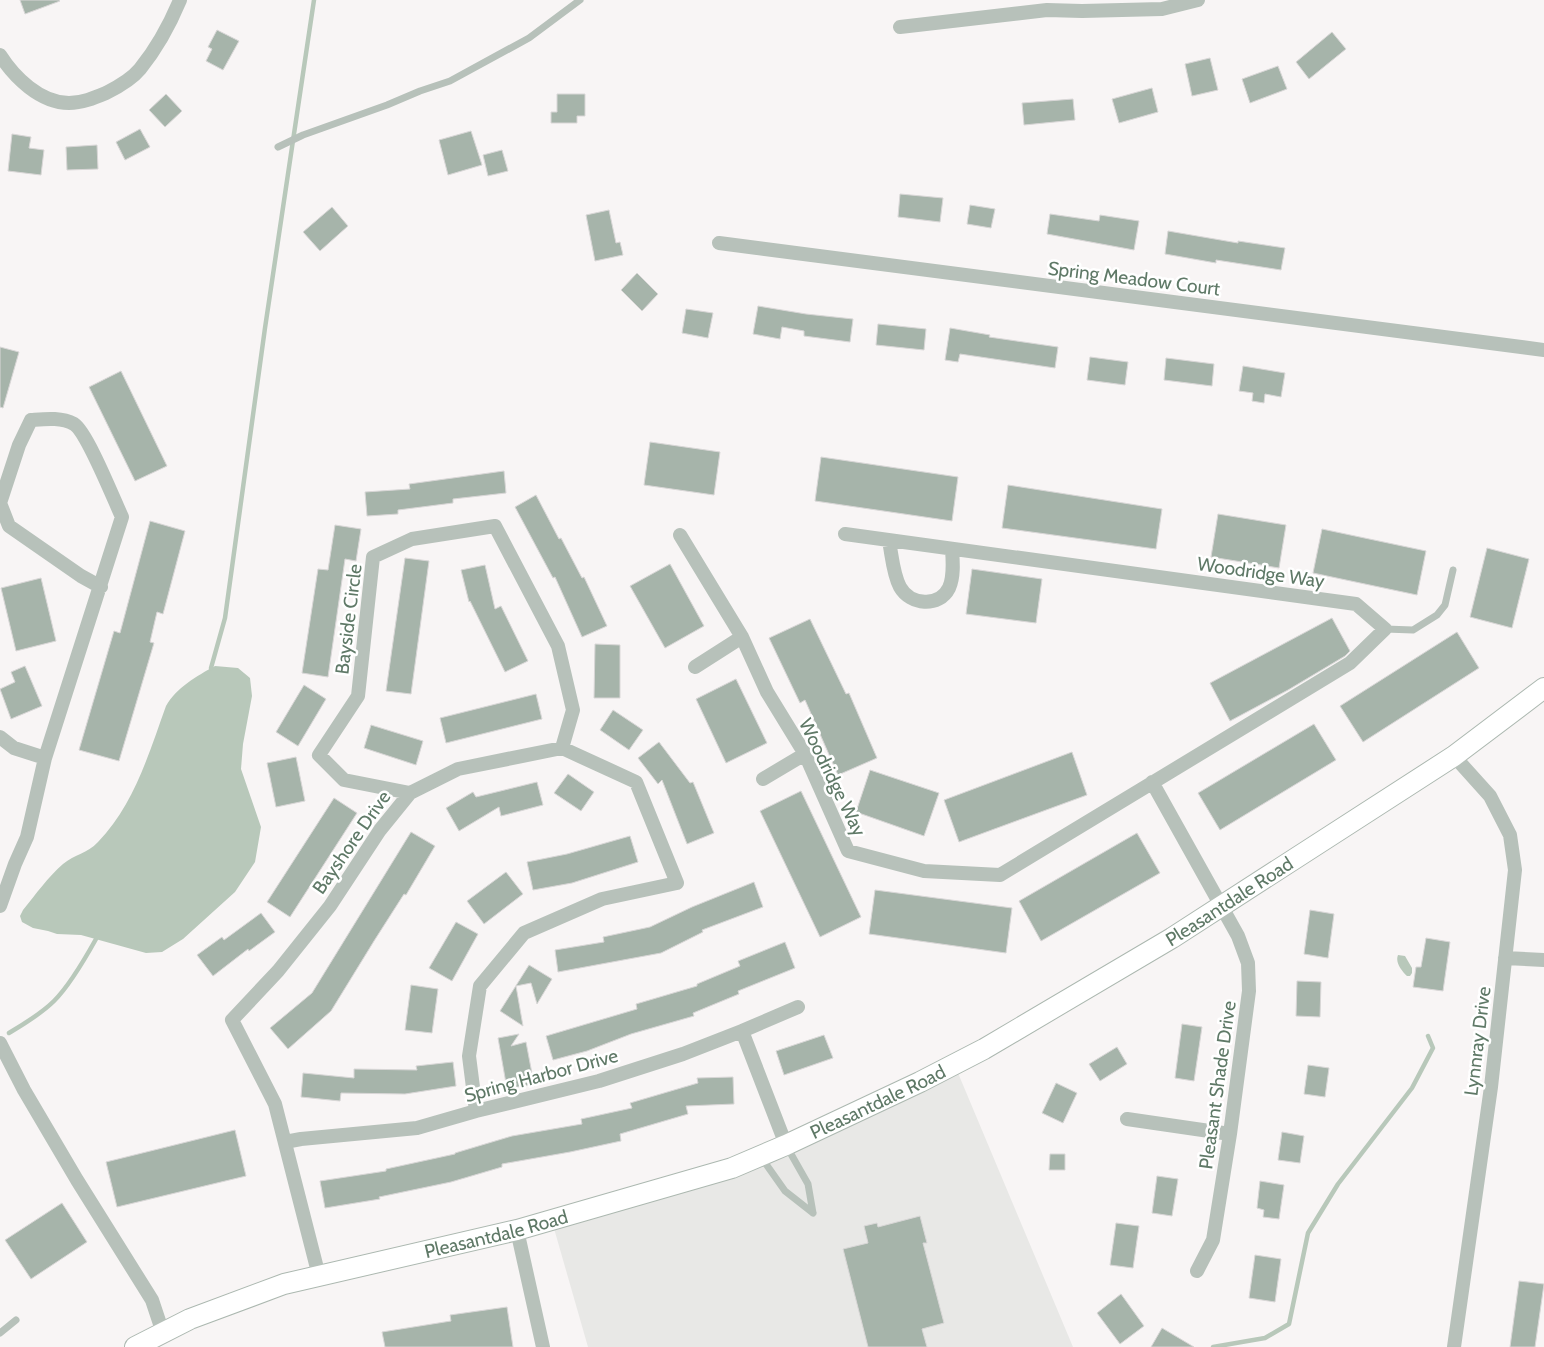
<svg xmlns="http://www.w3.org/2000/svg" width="1544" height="1347" font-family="Cabin,sans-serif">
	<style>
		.built { fill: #e8e8e6 }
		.water { fill: #b8c8ba }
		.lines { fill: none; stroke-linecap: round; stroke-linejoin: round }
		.stream { stroke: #b8c8ba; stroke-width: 4.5 }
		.building { fill: #a6b4aa; stroke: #d9d7d7 }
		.secondary-casing { stroke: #acb8b0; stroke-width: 22 }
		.lane { stroke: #b7c1ba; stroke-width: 7 }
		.street { stroke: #b7c1ba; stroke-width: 14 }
		.secondary { stroke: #fff; stroke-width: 20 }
		.labels { text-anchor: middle; stroke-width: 5; stroke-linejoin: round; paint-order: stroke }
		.street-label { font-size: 19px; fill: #5f7967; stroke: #fff }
	</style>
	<rect width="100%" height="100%" fill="#f8f5f5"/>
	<path class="built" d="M958,1073L1073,1347H588L551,1218L748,1171Z"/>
	<path class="water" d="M215,666L238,668L250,678L252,696L243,744L241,769L261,827L255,862L235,892L183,939L162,952L146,953L81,935L57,934L48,931L33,928L22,922L20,916L23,910C36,894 48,877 63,864C75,854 87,854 98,842C134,805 149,753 166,706C176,688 197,676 215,666Z
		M1398,955L1405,956L1412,968V973L1410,976H1407C1401,970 1395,962 1398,955Z"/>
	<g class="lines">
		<path class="stream" d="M211,668L225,618L265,328L314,0
			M9,1033C24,1024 41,1014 54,1001C68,987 86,957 96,939
			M1213,1347L1265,1338L1289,1324L1308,1233L1338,1184L1412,1088L1433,1048L1428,1036"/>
	</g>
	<path class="building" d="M20,0H59L60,1L25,14Z
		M217,30L239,41L223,70L206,61L212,49L208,47Z
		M1332,32L1346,49L1309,79L1296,62Z
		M1210,58L1218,90L1192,96L1185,64Z
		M1278,66L1287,89L1250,103L1242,79Z
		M1152,88L1158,112L1119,123L1112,99Z
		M166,94L182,111L165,127L149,110Z
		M557,94H585V116H577V123H551V112H557Z
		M1073,99L1075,120L1024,125L1022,103Z
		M140,129L150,147L125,160L116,142Z
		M471,131L482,165L448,175L439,140Z
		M12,134L31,137L29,148L44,150L41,175L8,171Z
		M97,145L98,169L67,170L66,147Z
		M502,150L508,171L488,176L483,155Z
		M900,194L943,198L940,222L898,217Z
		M970,205L995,209L991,228L967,224Z
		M332,207L348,226L320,251L303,232Z
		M609,210L616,243L620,242L623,255L595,261L586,215Z
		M1050,214L1099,221L1100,215L1139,221L1134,250L1047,234Z
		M1168,231L1238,243V241L1285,248L1281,270L1216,260V263L1165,254Z
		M637,273L658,294L642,311L621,290Z
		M758,306L806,314L853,319L850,342L804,336V331L782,327L780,339L753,334Z
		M686,309L713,313L708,338L682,333Z
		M878,324L926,329L924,350L876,345Z
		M950,328L990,335L989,337L1058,347L1055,368L960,354L958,362L945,360Z
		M0,347L19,352L3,408L0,407Z
		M1090,357L1128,362L1125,385L1087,380Z
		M1166,358L1214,364L1212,386L1164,380Z
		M1243,366L1285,373L1281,397L1265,394L1264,403L1252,401L1253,393L1239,391Z
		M121,371L167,466L135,481L89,387Z
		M650,442L720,452L714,495L644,485Z
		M821,457L958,477L952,521L815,501Z
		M504,471L506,493L453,499V503L398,510V514L367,516L365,492L410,489L409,484Z
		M1008,485L1162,509L1156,549L1002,528Z
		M536,495L559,539L561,538L582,578L584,577L607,626L582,637L555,577L553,578L515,507Z
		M1218,514L1286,525L1279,568L1211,557Z
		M150,521L185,531L163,614L157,612L150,642L154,643L119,761L79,750L114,631L120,633Z
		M335,525L361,529L356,561L345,559L328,677L302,673L318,569L328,570Z
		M1322,529L1426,551L1417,595L1313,573Z
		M1487,548L1529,559L1512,628L1470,617Z
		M405,558L429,561L411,694L386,691Z
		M670,564L704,626L665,648L630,586Z
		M485,565L495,609L501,606L528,661L505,672L470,601L469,602L461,570Z
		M972,569L1042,579L1036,623L966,614Z
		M41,578L56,641L16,651L1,588Z
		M1332,618L1350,651L1345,656L1288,690L1230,721L1210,683Z
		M810,619L846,694L849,693L877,758L838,775L805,700L800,703L769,638Z
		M1457,632L1479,668L1363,742L1340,706Z
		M595,644L620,645V698H594Z
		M25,666L42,706L11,719L0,689L15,682L11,672Z
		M736,679L767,743L726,763L696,699Z
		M304,685L326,699L298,746L276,732Z
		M536,694L542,719L446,743L440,718Z
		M613,710L643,730L629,750L600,730Z
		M1314,724L1336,760L1220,830L1198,793Z
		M371,725L423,741L416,765L364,748Z
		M659,742L690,783L693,782L714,833L687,844L662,780L658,784L638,758Z
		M1072,752L1087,795L959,842L944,800Z
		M296,757L305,801L276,807L267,763Z
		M870,770L939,793L924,836L856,812Z
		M568,774L594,792L581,811L554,793Z
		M537,782L543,805L501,816L499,807L459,831L446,808L473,792L476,797Z
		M801,791L861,917L820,937L760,811Z
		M334,798L357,813L290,917L267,902Z
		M411,832L435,846L406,895L404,894L374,941L331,1011L288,1049L270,1028L312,993Z
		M1137,833L1160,873L1041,941L1019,901Z
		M630,836L638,862L572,883L533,890L527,862L567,854Z
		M506,872L523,894L484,924L467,901Z
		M754,882L763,907L702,930L703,932L661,953L558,972L555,950L604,942L603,937L650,927L692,907Z
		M875,890L1012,908L1006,953L869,934Z
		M1310,910L1334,914L1328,958L1304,954Z
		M261,913L275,932L249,951L248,949L213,976L197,955L222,937L224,940Z
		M456,922L478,934L452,981L429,968Z
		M1426,938L1450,942L1443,991L1413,987L1416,967H1421Z
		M785,942L795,968L738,991L739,994L693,1013L694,1016L631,1034L587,1051L553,1060L546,1036L637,1009L636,1004L697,986V984L740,966L738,961Z
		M529,965L552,979L537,1004L531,983L516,986L523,1026L500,1011Z
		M1297,981L1321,982L1320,1017L1296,1016Z
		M411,985L438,989L432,1033L405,1030Z
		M1182,1024L1202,1027L1194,1081L1175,1078Z
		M519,1034L511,1046L526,1042L534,1084L507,1089L498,1038Z
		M824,1035L833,1058L784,1075L776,1051Z
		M1117,1047L1127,1064L1100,1081L1089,1064Z
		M453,1062L456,1086L405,1094L341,1093L340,1101L301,1097L303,1073L354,1078V1069L417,1070L416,1066Z
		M1308,1065L1329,1068L1325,1097L1304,1094Z
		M733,1077L734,1104L686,1106L688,1114L620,1134L621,1141L570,1152L502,1164V1167L451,1182L379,1197L380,1199L325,1208L320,1181L386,1171V1169L455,1154V1153L512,1136L582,1124L581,1119L632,1108L630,1103L698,1083L697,1078Z
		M1056,1083L1077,1093L1063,1123L1042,1113Z
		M235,1130L246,1176L117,1207L106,1162Z
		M1282,1132L1304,1136L1300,1163L1278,1160Z
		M1050,1154H1065V1170H1049Z
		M1157,1176L1178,1179L1172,1216L1152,1213Z
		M1260,1181L1284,1185L1279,1219L1263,1217L1264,1210L1257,1208Z
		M62,1203L87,1242L31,1279L5,1240Z
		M920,1216L927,1243H923L944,1323L922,1329L927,1347H868L843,1249L868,1243L864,1226L877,1223L878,1227Z
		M1116,1223L1139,1226L1133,1268L1110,1265Z
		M1255,1255L1281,1259L1275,1302L1249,1298Z
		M1519,1281L1544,1284L1535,1347H1510Z
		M1121,1294L1144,1326L1120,1344L1097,1313Z
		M507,1307L513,1347H385L382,1332L451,1321L450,1315Z
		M1162,1328L1194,1347H1151Z"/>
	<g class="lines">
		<defs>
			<g id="secondary">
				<path id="s1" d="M135,1347L190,1319L284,1284L517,1230L732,1168L786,1145L920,1082L984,1049L1172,938L1454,756L1544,688"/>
			</g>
		</defs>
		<use href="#secondary" class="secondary-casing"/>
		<path class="lane" d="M278,147L303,135L387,105L420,91L450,81L529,38L580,0
			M1385,629L1413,630L1437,615L1445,605L1453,570
			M787,1147L808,1184L813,1213
			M761,1157L785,1191L813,1213
			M0,1333L16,1320"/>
		<path class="street" d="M900,27L1047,10L1082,11L1162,9L1198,0
			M0,55C14,77 40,103 69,103C82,103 94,98 106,93C118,87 131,80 140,69C157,48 170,24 180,0
			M719,243L1544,350
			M0,503L19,445L31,420C45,419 61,417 74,424C87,432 114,500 122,517L45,758L27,837L15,864L0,906
			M0,503L9,526L81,576L101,587
			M680,535L742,637L767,692L805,754L848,851L924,871L1000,875L1350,663L1385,629L1356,604L845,534
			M889,541C892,556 893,574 900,587C910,605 939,608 949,588C954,577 953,562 952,550
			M695,667L742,637
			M0,737L14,748L45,758
			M763,779L805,754
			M1152,782L1238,936L1248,963L1249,991L1230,1134L1213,1240L1197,1271
			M410,793L344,780L319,755L358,696L373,557L412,539L495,526L558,646L573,710L562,748
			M1505,958L1544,960
			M742,1031L786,1145
			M0,1043L24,1090L77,1180L152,1300L163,1333
			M1127,1119L1230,1134
			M285,1142L301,1139L417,1128L476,1111L599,1081L683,1054L742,1031L798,1007
			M517,1230L543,1347
			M319,1276L275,1104L232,1020L278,971L330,906L380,830L410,793L458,769L562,748L636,782L677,883L602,899L524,933L480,986L469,1056L476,1111
			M1454,1347L1491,1087L1515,870L1510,835L1490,796L1454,756"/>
		<use href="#secondary" class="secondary"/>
	</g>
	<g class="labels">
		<g class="street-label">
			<text transform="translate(1134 278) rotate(7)" y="7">Spring Meadow Court</text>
			<text transform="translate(1261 572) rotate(8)" y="7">Woodridge Way</text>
			<text transform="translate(348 619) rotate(-83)" y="7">Bayside Circle</text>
			<text transform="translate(833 777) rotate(64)" y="7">Woodridge Way</text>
			<text transform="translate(351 842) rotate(-55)" y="7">Bayshore Drive</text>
			<text dy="7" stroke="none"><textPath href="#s1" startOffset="1190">Pleasantdale Road</textPath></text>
			<text transform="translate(1477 1041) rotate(-83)" y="7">Lynnray Drive</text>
			<text transform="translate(541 1075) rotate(-15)" y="7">Spring Harbor Drive</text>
			<text transform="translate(1217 1085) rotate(-82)" y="7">Pleasant Shade Drive</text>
			<text dy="7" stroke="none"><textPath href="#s1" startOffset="785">Pleasantdale Road</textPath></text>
			<text dy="7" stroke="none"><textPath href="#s1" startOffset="380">Pleasantdale Road</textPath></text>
		</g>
	</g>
</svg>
